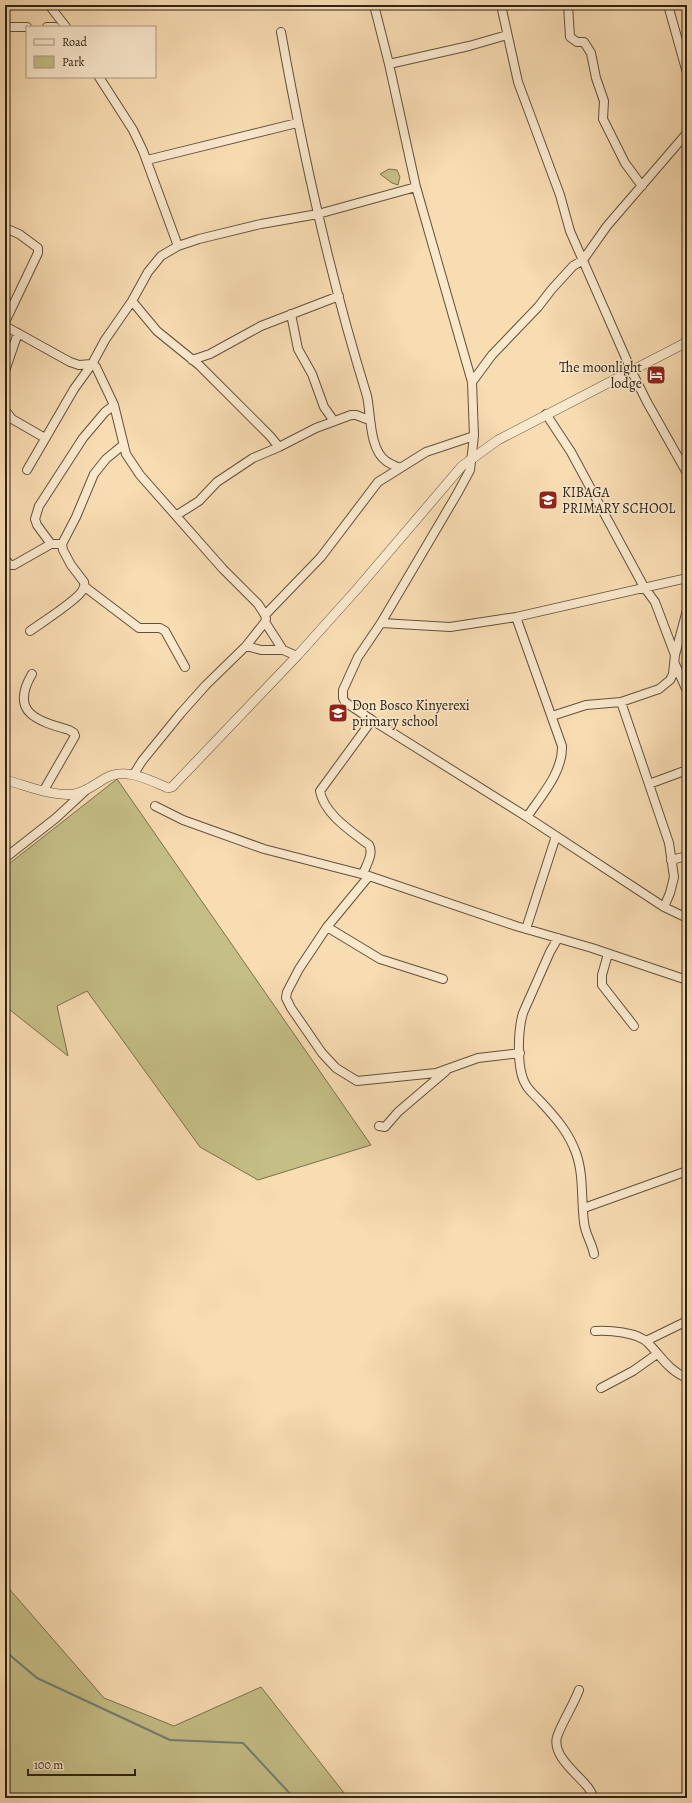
<svg xmlns="http://www.w3.org/2000/svg" width="692" height="1803" font-family="Alegreya,serif">
	<style>
		.green { fill: #c5be87; stroke: #7a704e }
		.lines { fill: none; stroke-linecap: round; stroke-linejoin: round }
		.stream { stroke: #727e74; stroke-width: 2 }
		.minor-casing { stroke: #61513c; stroke-width: 10 }
		.tertiary-casing { stroke: #61513c; stroke-width: 10 }
		.minor { stroke: #fae8cd; stroke-width: 8 }
		.tertiary { stroke: #fae8cd; stroke-width: 9 }
		.labels { text-anchor: middle; stroke-width: 3; stroke-linejoin: round; paint-order: stroke }
		.poi-label { font-size: 14px; fill: #2f2315; stroke: #fae8cd; text-anchor: start }
	</style>
	<rect width="100%" height="100%" fill="#f8dcb2"/>
	<filter id="stains"><feTurbulence type="fractalNoise" baseFrequency=".005" numOctaves="4"/><feColorMatrix values="0 0 0 0 .2 0 0 0 0 .09 0 0 0 0 .02 0 0 0 .5 -.17"/></filter>
	<radialGradient id="worn" r=".72"><stop offset=".6" stop-color="#630" stop-opacity="0"/><stop offset="1" stop-color="#630" stop-opacity=".3"/></radialGradient>
	<path class="green" d="M389,169L397,170L400,177L398,185L392,183L380,174Z
		M117,779L371,1145L258,1180L200,1147L87,991L57,1006L68,1056L5,1006V867Z
		M5,1584L104,1698L174,1726L261,1687L348,1798H5Z"/>
	<g class="lines">
		<path class="stream" d="M5,1651L37,1678L170,1740L243,1743L294,1798"/>
		<defs>
			<path id="minor" d="M49,5L66,27
				M374,5L389,64L416,187L472,382L474,436L470,470L457,494L381,623L358,657L343,690V698L345,702L372,720L527,817L664,907L687,918
				M501,5L518,82L560,195L570,231L632,372L647,402L687,473
				M568,5L570,37L577,42H584L591,53L596,78L604,101L603,119L625,163L642,186
				M668,5L687,73
				M5,27H27
				M47,27H55
				M281,32C303,155 330,277 367,396C371,414 369,449 386,461C390,464 395,466 400,468
				M389,64L469,46L507,35
				M99,77L133,130L143,151L178,246
				M147,160L297,123
				M5,228L19,234L38,248V253L5,322
				M132,301L157,331L199,365L270,436L279,447
				M291,314L298,349L312,374L324,407L334,421
				M5,326L70,362L79,365L92,364L96,367L114,405L126,454L140,475L223,569L258,604L265,615L266,619L265,622L246,646L206,685L181,713L142,761L134,774
				M192,360L210,354L261,326L339,296
				M5,371L18,333
				M472,382L492,355L538,307L552,289L573,266L583,260L607,226L687,133
				M5,410L12,419L45,438
				M546,414L571,452L644,587L655,602L675,655L673,674L670,680L659,689L621,702L586,705L552,716
				M27,470L74,389L92,364L105,340L132,301L148,272L161,256L178,246L199,239L261,224L318,214L416,187
				M177,515L199,501L217,482L253,458L279,447L316,428L351,415H356L369,420
				M62,544H51L37,525L35,519L39,506L83,438L105,412L114,405
				M5,559L10,565H14L51,544
				M85,587L139,628H160L165,631L185,667
				M265,615L321,557L378,482L426,452L474,436
				M516,617L562,746C563,772 541,796 527,817
				M265,622L283,650L297,656
				M381,623L450,627L516,617L687,578
				M30,631C41,623 76,601 82,591C84,588 85,586 84,582L71,565L63,550L62,544L76,517L94,474L106,459L123,445
				M246,646L261,650H283
				M675,655L687,610
				M675,664L687,691
				M32,674C9,713 38,721 69,730L74,733L75,736L44,790
				M621,702L669,843L674,877L670,893L664,907
				M649,784L687,770
				M155,806L183,820L264,849L369,876L516,926L592,948L687,980
				M5,858L56,818L85,791
				M671,860L687,856
				M363,874C366,865 374,854 369,845C351,831 324,814 320,791L372,720
				M369,876L327,927L299,969L287,992L286,998L291,1008L322,1053L336,1068L357,1081L436,1073L478,1058L520,1053
				M327,927L380,959L443,979
				M526,929L556,836
				M558,938L550,952L523,1013C518,1030 516,1069 526,1085C530,1092 537,1097 542,1103C556,1118 569,1133 576,1153C584,1175 581,1200 584,1222C585,1234 592,1243 594,1254
				M608,954L602,975V985L634,1026
				M379,1126L385,1127L398,1112L446,1071
				M584,1208L687,1171
				M595,1331C608,1330 638,1332 648,1343C661,1356 669,1371 687,1378
				M646,1341L687,1321
				M601,1388L633,1371L657,1354
				M579,1690C573,1706 562,1722 557,1737C552,1755 576,1773 586,1785C590,1789 592,1794 594,1798"/>
			<path id="tertiary" d="M5,780C26,785 52,797 74,794C86,792 94,785 104,779C124,766 149,780 168,788L172,787L297,656L358,588L462,466L498,440L687,342"/>
		</defs>
		<use href="#minor" class="minor-casing"/>
		<use href="#tertiary" class="tertiary-casing"/>
		<use href="#minor" class="minor"/>
		<use href="#tertiary" class="tertiary"/>
	</g>
	<defs>
		<symbol id="hotel-square" viewBox="-11 -11 22 22"><rect x="-9" y="-9" width="18" height="18" rx="4" fill="#8f2418" stroke="#fae8cd"/><path d="M-6-4.5h1.5V1H6V5H4.5V3h-9V5H-6ZM-4 0a1.8 1.8 0 1 1 3.6 0ZM.5 0V-2.5h3Q6-2.5 6 0Z" fill="#fff"/></symbol>
		<symbol id="school-square" viewBox="-11 -11 22 22"><rect x="-9" y="-9" width="18" height="18" rx="4" fill="#8f2418" stroke="#fae8cd"/><path d="M0-5L7-2L0 1L-7-2ZM-4 1L0 2.5L4 1V4Q0 6-4 4Z" fill="#fff"/></symbol>
	</defs>
	<g fill-rule="evenodd">
		<use href="#hotel-square" x="645" y="364" width="22" height="22"/>
		<use href="#school-square" x="537" y="489" width="22" height="22"/>
		<use href="#school-square" x="327" y="702" width="22" height="22"/>
	</g>
	<g class="labels">
		<g class="poi-label">
			<text x="642" y="372" text-anchor="end">The moonlight<tspan x="642" dy="16">lodge</tspan></text>
			<text x="562" y="497">KIBAGA<tspan x="562" dy="16">PRIMARY SCHOOL</tspan></text>
			<text x="352" y="710">Don Bosco Kinyerexi<tspan x="352" dy="16">primary school</tspan></text>
		</g>
	</g>
	<rect width="692" height="1803" fill="none" stroke="#f8dcb2" stroke-width="20"/>
	<rect x="6" y="6" width="680" height="1791" fill="none" stroke="#2f2315" stroke-width="2"/>
	<rect x="10" y="10" width="672" height="1783" fill="none" stroke="#2f2315"/>
	<rect x="26" y="26" width="130" height="52" fill="#fae8cd" stroke="#a99983"/>
	<rect x="34" y="39" width="20" height="6" fill="#fae8cd" stroke="#a99983"/>
	<text x="62" y="46" font-size="12" fill="#2f2315">Road</text>
	<rect x="34" y="56" width="20" height="12" fill="#c5be87" stroke="#a99983"/>
	<text x="62" y="66" font-size="12" fill="#2f2315">Park</text>
	<path d="M28 1769v6h107v-6" fill="none" stroke="#2f2315" stroke-width="2"/>
	<text x="34" y="1769" font-size="12" fill="#2f2315" stroke="#fae8cd" stroke-width="3" paint-order="stroke">100 m</text>
	<rect width="100%" height="100%" filter="url(#stains)"/>
	<rect width="100%" height="100%" fill="url(#worn)"/>
</svg>
